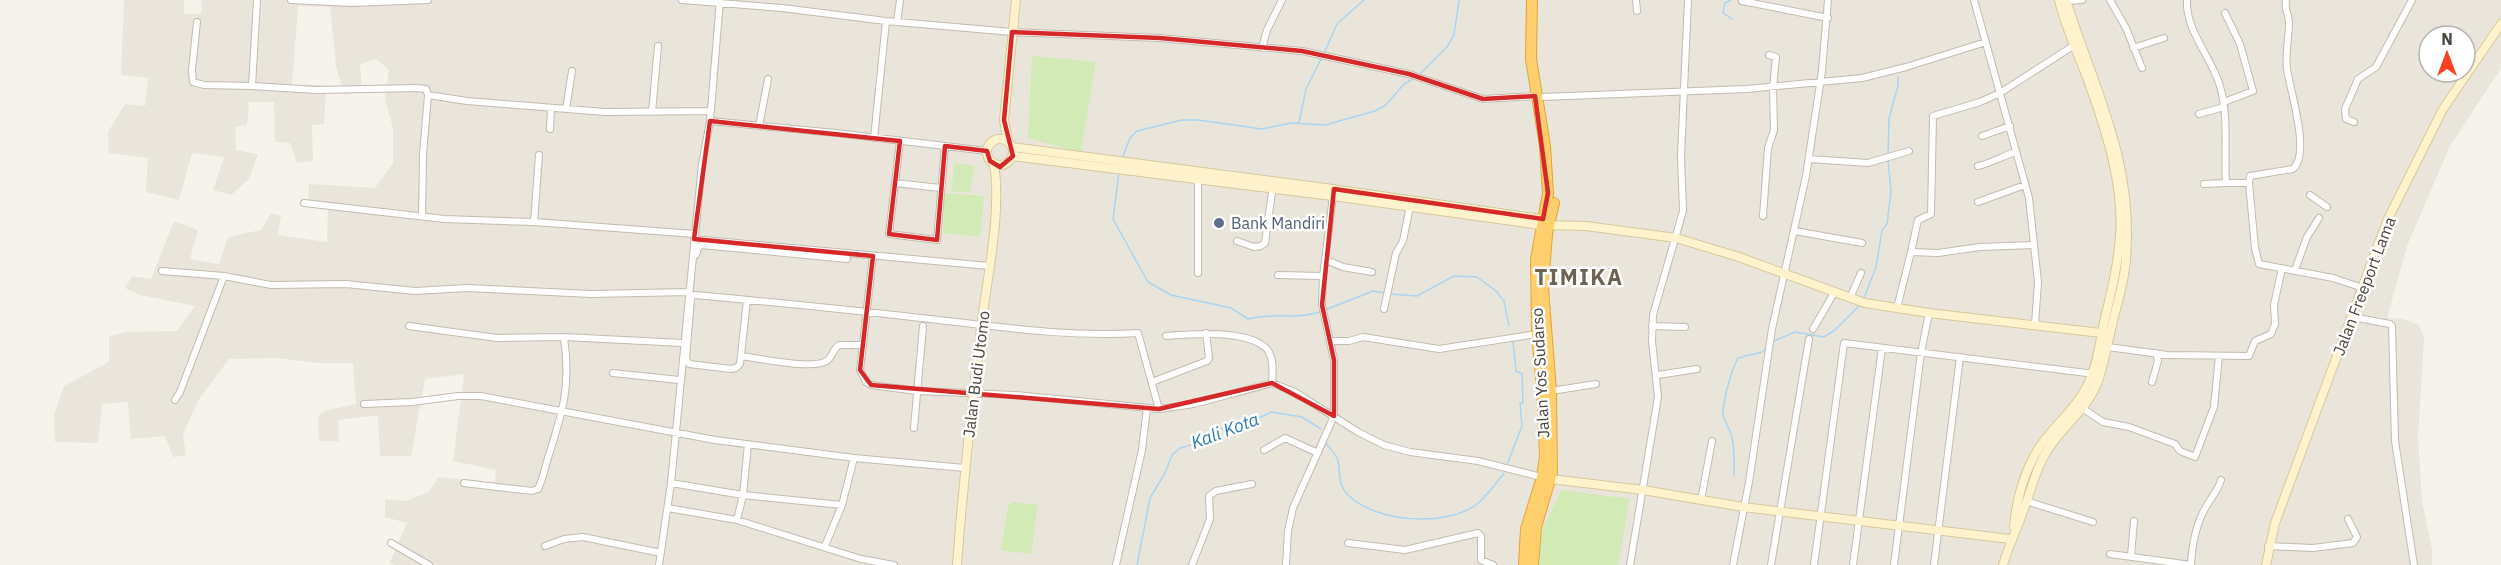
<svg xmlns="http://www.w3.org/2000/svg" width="2501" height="565" font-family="'IBM Plex Sans',sans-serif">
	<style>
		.residential { fill: #eae5da; fill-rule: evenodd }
		.green { fill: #d2eab5 }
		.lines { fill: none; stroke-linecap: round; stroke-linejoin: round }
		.stream { stroke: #a9d4f2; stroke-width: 1.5 }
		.street-casing { stroke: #c2bbae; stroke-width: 8 }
		.secondary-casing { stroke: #d6c79b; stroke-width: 10 }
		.highway-casing { stroke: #e0a43c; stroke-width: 12 }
		.street { stroke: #fff; stroke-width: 6 }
		.secondary { stroke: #fff3cd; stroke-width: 8 }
		.highway { stroke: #ffcf6e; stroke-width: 10 }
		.marked { fill: none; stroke: #d62828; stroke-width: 4.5; stroke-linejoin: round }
		.service-dot { fill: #5c6f8a; stroke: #fff; stroke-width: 2 }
		.labels { text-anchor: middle; stroke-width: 5; stroke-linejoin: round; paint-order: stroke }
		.service-label { font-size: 16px; fill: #4e5e75; stroke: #fff; text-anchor: start }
		.street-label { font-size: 16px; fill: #4b4439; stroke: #fff }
		.water-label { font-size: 18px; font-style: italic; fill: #2e7ab2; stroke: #fff }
		.district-label { font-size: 22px; font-weight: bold; letter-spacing: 1.5px; fill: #6e6250; stroke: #fff }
	</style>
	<rect width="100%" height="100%" fill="#f6f3ec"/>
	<path class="residential" d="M124,0H184V14H201L202,0H2501V68L2449,148L2407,246L2387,318L2402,319L2419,325L2424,338L2418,438L2422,501L2432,550V565H394L390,562L407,523L385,517V499L406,501L429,492L438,477L495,483L496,470L453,461L464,374L425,379L411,456H380L378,415L338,420L339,441H319L318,416L324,411L356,404L353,363H319L278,358L229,359L199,399L183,434L186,455L173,457L165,436L131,439L128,402L102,404L98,443L55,442L54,415L64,386L109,362V336L126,332L177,331L195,306L140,295L125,288L132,276L151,279L174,221L198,230L190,259L219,264L228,237L261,230L271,213L281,216L278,235L327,242L328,207L308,204L309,184L375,188L393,163V128L385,99L389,70L376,59L360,64L362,92L344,95L336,66L330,7L298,6L292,85H326L324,124L312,125L313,161L297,163L290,143L275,142L274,102H249L247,125L235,127L236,150L258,154L249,179L231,195L213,190L224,157L192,153L179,200L146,192L148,158L109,153L108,132L125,104L145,106L148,78L121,75ZM2429,36H2465V72H2429Z"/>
	<path class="green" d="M1032,56L1096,62L1081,153L1028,138Z
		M955,163L975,166L970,193L951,191Z
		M944,193L984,196L980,237L943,233Z
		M1562,490L1630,499L1618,565H1535L1536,541Z
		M1014,502L1038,505L1031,554L1001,550L1008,506Z"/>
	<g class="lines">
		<path class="stream" d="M1731,0L1725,3L1723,13L1732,19
			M1325,51L1337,24L1364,0
			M1421,73L1447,47L1454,35L1459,0
			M1299,123L1306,89L1321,59
			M1888,155L1889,118L1898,86V76
			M1122,159L1130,138L1137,131L1182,120H1198L1262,129L1291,123L1325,125L1375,111L1386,105L1404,84L1413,79
			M1119,172L1113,219L1148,282L1171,295L1231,308L1248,319C1272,312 1296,320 1320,312
			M1390,294L1417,296L1454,276L1477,277L1496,291L1504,301L1509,326
			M1864,298L1876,267L1882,230L1887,224L1891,191L1888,160
			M1325,310L1373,291L1385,293
			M1774,341L1795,332L1824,337L1835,330L1859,306
			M1325,442C1329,448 1337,455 1338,461C1341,474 1337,484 1348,495C1375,522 1446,528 1477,504C1487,496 1496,483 1504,473
			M1507,465L1522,426L1520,403H1523L1522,374L1516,371L1513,342
			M1734,476C1734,464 1735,451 1732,438C1731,430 1722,419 1723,412C1724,396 1731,372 1738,358L1762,352L1766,349
			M1137,565L1150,498L1165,473L1172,455L1180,448L1198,443L1224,427L1249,423L1271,412L1302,417L1321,429"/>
		<defs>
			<path id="street" d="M291,0L352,3L428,0
				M682,0L782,8L886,21L1012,32L1160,38L1302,51L1409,74L1483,99L1535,96
				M1636,0L1637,11
				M1974,0L2029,198L2038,282L2035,324
				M2110,0L2126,28L2142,68
				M2187,0C2185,30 2212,58 2220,86C2229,117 2224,151 2226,183L2204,184
				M1742,1L1828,18
				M2066,1L2082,0
				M197,22L192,70L193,82L204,85L252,86L257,0
				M897,22L900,0
				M1262,48L1267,30L1282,0
				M2133,48L2164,38
				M252,86L317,90L417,88L426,89L428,95L467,101L605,112L711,111
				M1542,97L1747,89L1862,78L1906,67L1986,42
				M2224,102L2253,91L2240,44L2225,13
				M566,109L572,71
				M652,112L658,46
				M2199,114L2224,107
				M710,121L836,133L987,151
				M2354,122L2346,119L2345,109L2358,79L2376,67L2412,0
				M759,126L768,79
				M550,129L551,108
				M1982,136L2010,126
				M874,138L886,21
				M900,141L889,234L937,240L945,146
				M1809,159L1868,163L1909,151
				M1978,166C1992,163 2002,156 2016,152
				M895,183L940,188
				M2226,183H2249L2250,176L2293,169C2311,153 2290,91 2287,69C2285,54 2289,38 2289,23C2289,14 2284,9 2286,0
				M2249,183L2255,248L2259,264L2333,278L2363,288
				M2310,195L2327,207
				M1978,202L2025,185
				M304,203L444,219L534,222L695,234
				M422,216L423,155L428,95
				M1763,216L1768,148L1774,130L1773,88L1776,57L1769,55
				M534,222L539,155
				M1795,231L1862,243
				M694,239L989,266
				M1237,241L1254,247L1261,246L1265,243L1273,185
				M1911,252L1918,220L1931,214L1933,116L1980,102L2000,93L2073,46
				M696,255L698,247L702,245L847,259
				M873,256L860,370L866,382L871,385L917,391L1015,395L1159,409L1194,404L1272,383L1295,392L1358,432L1384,445L1410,452L1478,461L1545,478
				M1326,260L1343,267L1372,272
				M2295,270L2307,237L2319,218
				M162,271L224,276L271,285L346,284L415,291L467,288L591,294L688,292
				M1198,273V179
				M1278,275L1323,276
				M1850,298L1861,273
				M747,300L740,364L736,368L731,369L689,364L686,359L691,299L692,296L695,295C773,302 852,310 930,319C1000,327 1068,337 1138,333L1159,409
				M1897,308L1911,252L1938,253L1980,247L2034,245
				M1384,309L1396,253L1403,241L1410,206
				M2352,317L2390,324L2392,326L2395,441L2414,565
				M409,326L497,338L564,337L683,343
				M1652,326L1685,327
				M1813,329L1834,293
				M1166,336C1191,334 1245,329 1266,348C1274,356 1273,372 1272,383
				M1330,341H1349L1363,337L1439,349L1537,334
				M2108,347L2167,355L2249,356L2255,341L2271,334L2275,324L2274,305L2282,268
				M741,356C758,358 816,371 828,360C833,355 833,349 839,345H863
				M613,373L679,380
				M1658,375L1697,369
				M1152,382L1207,361L1209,358L1206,333
				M2152,382L2158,361L2156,353
				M1551,391L1596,384
				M175,400L180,392L224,276
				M364,404L412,402L458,396H481L715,440L854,458L965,468
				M2082,408L2103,422L2129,427L2175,444L2180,451L2195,457L2214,407L2219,356
				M914,428L923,326
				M1264,450L1285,438L1318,453
				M464,483L532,491L538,489C543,479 545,468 548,458C563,411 571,386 564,337
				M671,483L743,495L842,505L854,458
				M1701,500L1712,441
				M2026,501L2093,522
				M668,508L737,520L861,559L894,565
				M737,520L743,495L748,444
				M391,543L429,565
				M1348,543L1405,550L1478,533L1481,536V560L1493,565
				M545,546L564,539L583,537L661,553
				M825,546L842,505
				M2268,546L2313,548L2353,543L2357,537L2348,519
				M2110,554L2191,565
				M2131,556L2134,521
				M659,565L671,483L702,164L710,121L720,0
				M1116,565L1142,450L1147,408
				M1192,565L1210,519L1209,496L1216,491L1252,484
				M1286,565L1288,531L1293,508L1334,416V360L1322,305L1323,276L1333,196
				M1630,565L1658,397L1652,341L1653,315L1683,211L1681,156L1688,0
				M1733,565L1749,482L1772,329L1806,176L1822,71L1828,0
				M1771,565L1809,339
				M1814,565L1844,343L2095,374
				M1853,565L1882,348
				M1894,565L1921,353L1929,313
				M1934,565L1960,357
				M2191,565C2192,545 2196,523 2207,505C2212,496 2218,491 2221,480"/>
			<path id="secondary" d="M987 152a13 13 0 1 1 26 0a13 13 0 1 1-26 0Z
				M1008,142L1004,120L1016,0
				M1012,147L1325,188L1548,220
				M1013,156L1333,196L1541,225L1586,226L1676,238L1736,256L1865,303L1929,313L2101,333
				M1551,479L1643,490L1743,507L2010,539
				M2014,527C2016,500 2025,468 2041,445C2056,424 2077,407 2088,384C2098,364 2100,339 2105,318C2111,294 2117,270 2119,246C2126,193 2108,136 2090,86C2080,57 2066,30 2059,0
				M957,565C963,486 971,407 981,328C987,278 1002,212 994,164
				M2003,565C2008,547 2016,532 2022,514C2031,493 2034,471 2047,451C2061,428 2085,411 2096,386C2104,367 2107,345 2112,325C2117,303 2125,281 2126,258C2134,160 2094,89 2066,0
				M2266,565L2275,523L2387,221L2443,109L2501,24"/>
			<path id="highway" d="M1524,565L1526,529L1542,477L1545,456L1542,388L1537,334L1536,259L1548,193L1545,146L1531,59L1532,0
				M1533,565L1536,527L1552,473L1551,391L1543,288L1547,234L1554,203"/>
		</defs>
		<use href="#street" class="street-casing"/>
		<use href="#secondary" class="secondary-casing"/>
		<use href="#highway" class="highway-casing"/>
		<use href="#street" class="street"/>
		<use href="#secondary" class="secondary"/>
		<use href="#highway" class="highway"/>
	</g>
	<path class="marked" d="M1012,32L1160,38L1302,51L1409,74L1483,99L1535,96L1548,193L1543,219L1334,189L1322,305L1334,360V416L1272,383L1159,409L871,385L860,370L873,256L694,239L710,121L900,141L889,234L937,240L945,146L987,151L990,161L1000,167L1013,156L1004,120Z"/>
	<circle class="service-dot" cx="1219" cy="223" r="6"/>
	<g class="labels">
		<g class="service-label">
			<text x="1231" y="229">Bank Mandiri</text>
		</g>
		<g class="street-label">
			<text transform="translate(2364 286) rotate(-69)" y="6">Jalan Freeport Lama</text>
			<text transform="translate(1540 373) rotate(-93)" y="6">Jalan Yos Sudarso</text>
			<text transform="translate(976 374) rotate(-83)" y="6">Jalan Budi Utomo</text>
		</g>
		<g class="water-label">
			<text transform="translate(1225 431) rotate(-21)" y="6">Kali Kota</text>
		</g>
		<g class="district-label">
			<text x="1579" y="285">TIMIKA</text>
		</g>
	</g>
	<g transform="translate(2447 54)"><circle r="28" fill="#ffffff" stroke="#b7b4b0" stroke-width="1.5"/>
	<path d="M0-4.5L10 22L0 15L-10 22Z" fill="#fc3f1d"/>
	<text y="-9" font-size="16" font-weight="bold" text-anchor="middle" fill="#4b4439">N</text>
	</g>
</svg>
